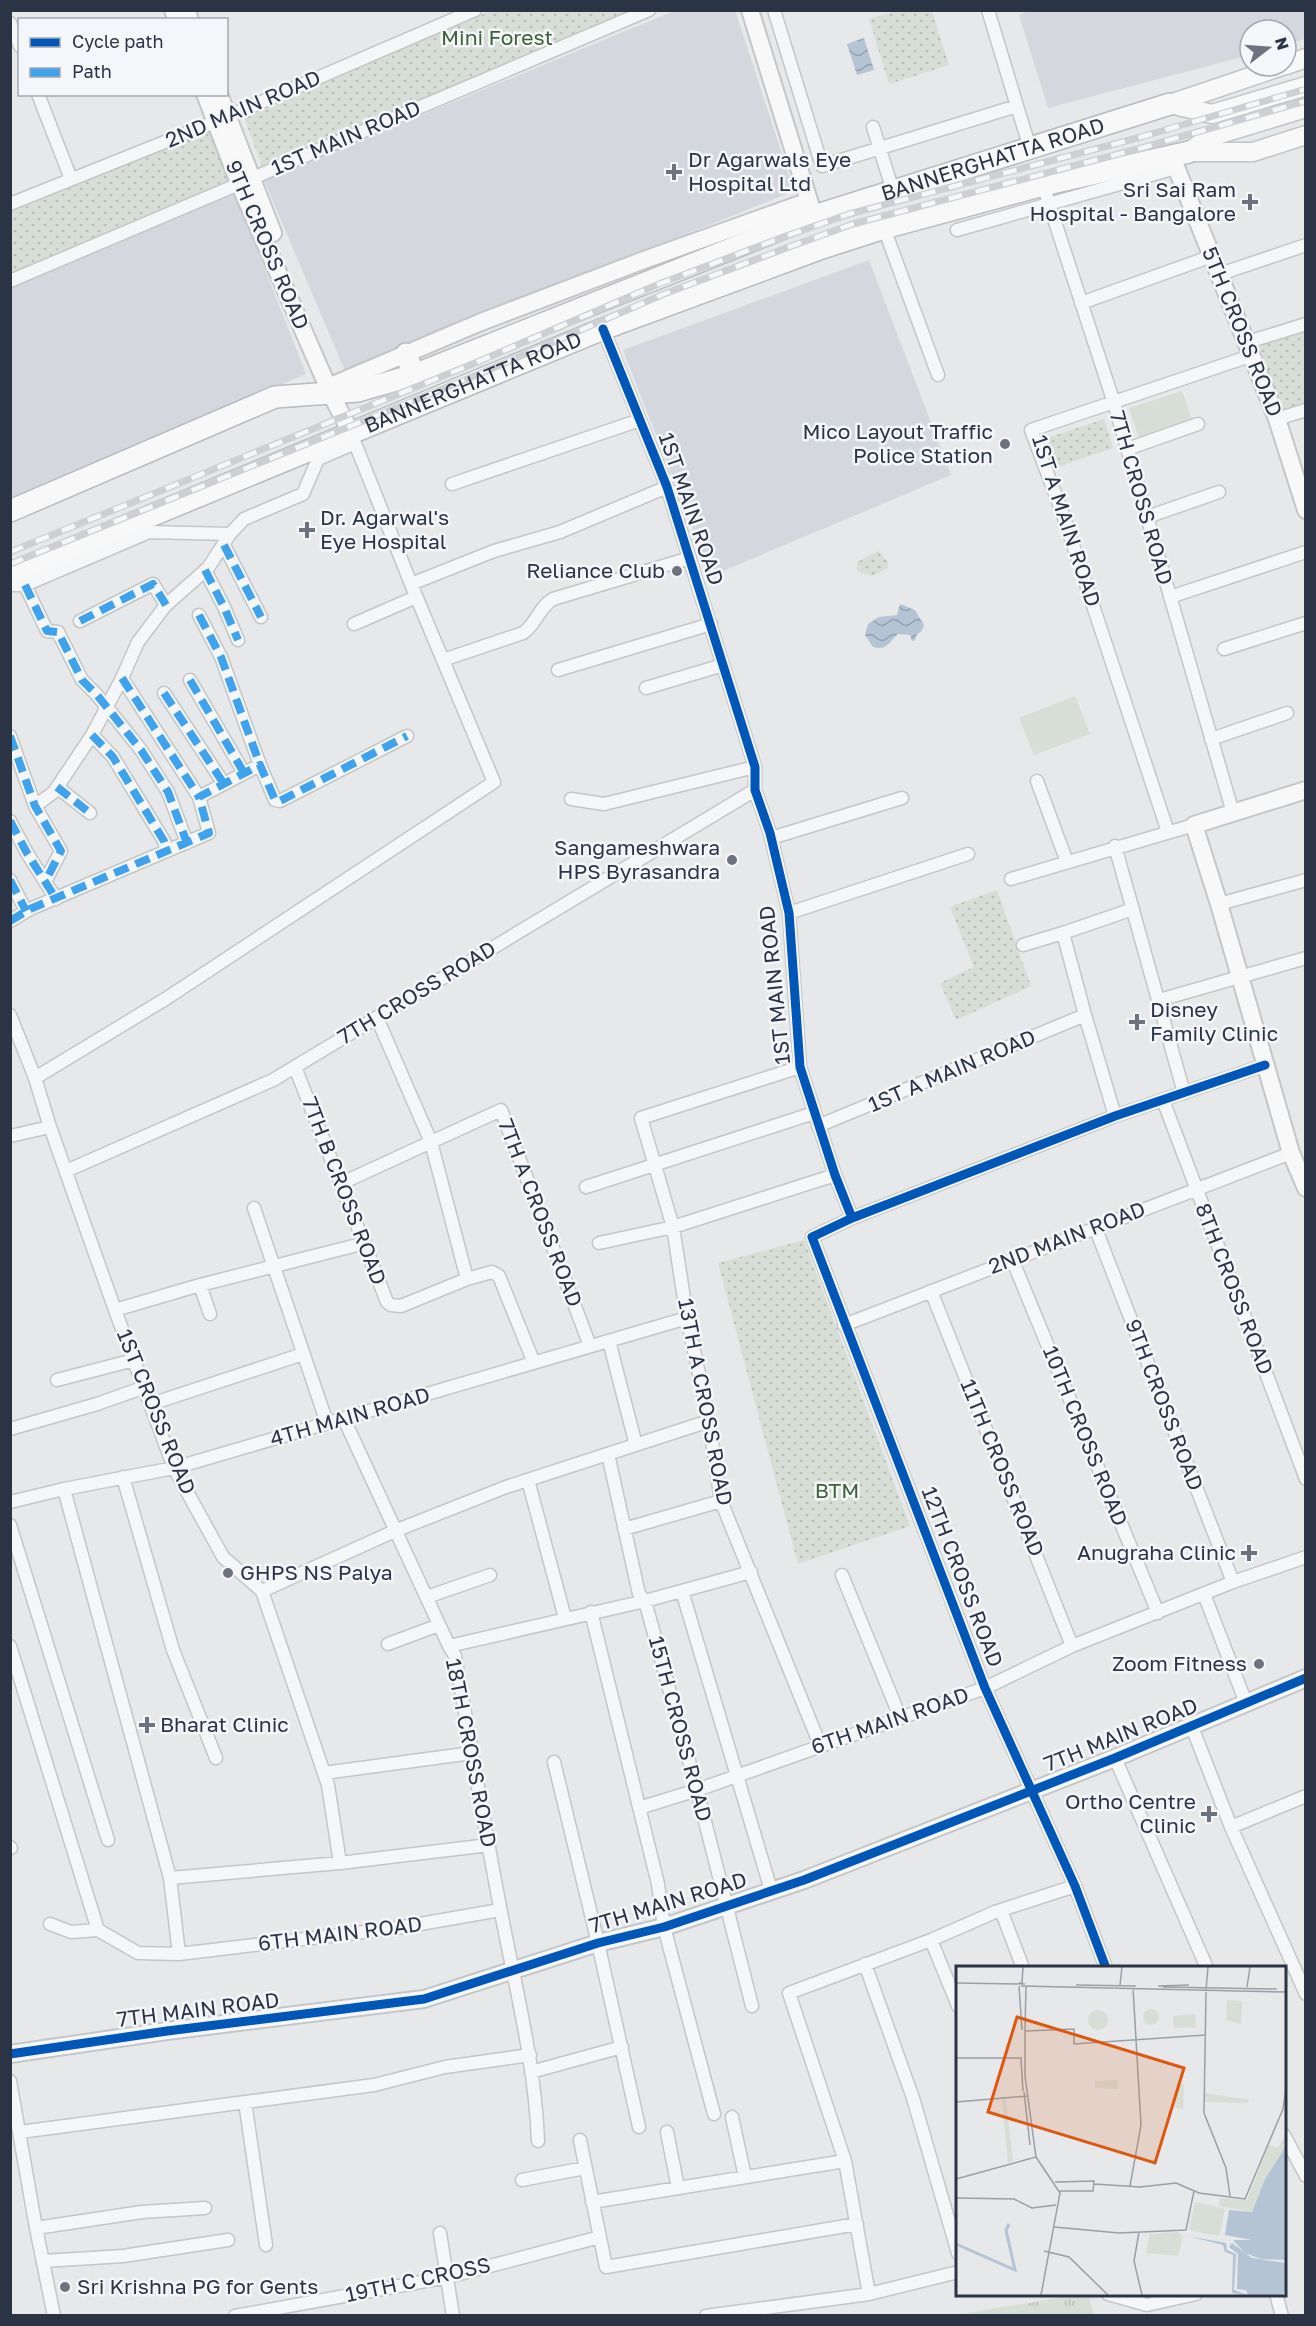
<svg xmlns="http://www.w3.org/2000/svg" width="1316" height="2326" font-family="'Golos Text',sans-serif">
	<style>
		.built { fill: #d4d7dd }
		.grass { fill: url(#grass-tufts) }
		.park { fill: url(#park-dots) }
		.pitch { fill: #d6ded6 }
		.water { fill: url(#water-waves) }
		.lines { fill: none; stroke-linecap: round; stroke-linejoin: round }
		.street-casing { stroke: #c4c6c8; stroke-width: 15 }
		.secondary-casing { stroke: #c4c6c8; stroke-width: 20 }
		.primary-casing { stroke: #c2c5c8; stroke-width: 21 }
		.highway-casing { stroke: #b8bbbf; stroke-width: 24 }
		.street { stroke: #f5f6f7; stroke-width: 12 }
		.secondary { stroke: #f8f8f8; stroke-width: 16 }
		.primary { stroke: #f8f8f8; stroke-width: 18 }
		.highway { stroke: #f8f8f8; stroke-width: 21 }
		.rail-casing { stroke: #cecfd2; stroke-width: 7 }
		.rail { stroke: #f4f6f9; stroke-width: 4.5; stroke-dasharray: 14; stroke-linecap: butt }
		.quiet { stroke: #3ea3ec; stroke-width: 8; stroke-dasharray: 15 8; stroke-linecap: butt }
		.cycleway-casing { stroke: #f4f6f9; stroke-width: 13 }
		.cycleway { stroke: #0057b8; stroke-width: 9 }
		.poi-dot { fill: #6c737f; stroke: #f4f6f9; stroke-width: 2 }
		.labels { text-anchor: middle; stroke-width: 5; stroke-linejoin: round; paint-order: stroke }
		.park-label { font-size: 21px; fill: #3f6138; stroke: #f4f6f9 }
		.street-label { font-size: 21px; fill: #2b3445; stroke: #f4f6f9 }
		.poi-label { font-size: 21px; fill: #2b3445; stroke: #f4f6f9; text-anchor: end }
		.inset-river { fill: none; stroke: #b4c4d5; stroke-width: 3 }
		.inset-road { fill: none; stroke: #9ba0a8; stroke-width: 1.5 }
		.view { fill: #df570f; fill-opacity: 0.15; stroke: #df570f; stroke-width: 3 }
		.inset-edge { fill: none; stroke: #2b3445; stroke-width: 3 }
	</style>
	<defs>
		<pattern id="grass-tufts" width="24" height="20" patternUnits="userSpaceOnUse" patternTransform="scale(1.5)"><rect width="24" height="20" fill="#d6ded6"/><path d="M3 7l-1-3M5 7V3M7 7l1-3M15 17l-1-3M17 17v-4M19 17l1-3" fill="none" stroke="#b8bfb9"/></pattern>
		<pattern id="park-dots" width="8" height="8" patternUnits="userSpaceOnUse" patternTransform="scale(1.5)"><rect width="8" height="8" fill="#d6ded6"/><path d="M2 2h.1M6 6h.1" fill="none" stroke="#b8bfb9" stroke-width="1.8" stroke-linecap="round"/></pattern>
		<pattern id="water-waves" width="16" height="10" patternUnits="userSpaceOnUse" patternTransform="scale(1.5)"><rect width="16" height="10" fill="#b4c4d5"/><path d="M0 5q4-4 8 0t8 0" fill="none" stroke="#93a0af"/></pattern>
	</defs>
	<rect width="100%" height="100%" fill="#e6e8ea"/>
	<path class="built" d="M735,10L794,191L345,371L264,180L674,11Z
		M1032,10L1305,11V39L1286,45V30H1250V55L1048,108L1019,15Z
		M234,190L306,374L11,501V286Z
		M869,260L951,475L711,576L623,350Z"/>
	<path class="grass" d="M1083,2294L1088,2295L1094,2315H954Z"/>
	<path class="park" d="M492,10L632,11L262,166L244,117Z
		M896,11H932L949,65L889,84L869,19Z
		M215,129L233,178L11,273V212Z
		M1305,329V403L1281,411L1256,345Z
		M1104,419L1113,448L1051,469L1041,440Z
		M878,551L888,562V568L873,576L857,571V562Z
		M997,890L1031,986L956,1020L940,983L974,967L950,907Z
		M804,1240L910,1526L798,1564L718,1263Z"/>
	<path class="pitch" d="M1182,391L1193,423L1140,441L1129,408Z
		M1075,696L1090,734L1034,755L1019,718Z"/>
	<path class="water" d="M864,38L874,70L857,75L847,44Z
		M900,604L915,610L924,625L921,632L917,634L915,640L912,641L910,635L898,634C889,642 887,651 873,647L865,635L868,624L879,617L897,615Z"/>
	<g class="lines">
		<defs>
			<path id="street" d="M774,10L822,166L1017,106L988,10
				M10,23L20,46
				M38,94L71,179
				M1017,106L1030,148
				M873,127L893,191
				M1043,185L1114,403L1233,813
				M10,204L227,117L475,10
				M884,228L938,375
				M957,230L1176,168
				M1220,274L1306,245
				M10,281L649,10
				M1081,303L1212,256
				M603,329L667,487L755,767V790L770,833L789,913L800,1067L835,1175L852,1218
				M1248,342L1306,324
				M1277,419L1306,410
				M1127,449L1198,424
				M452,484L640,420
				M1147,517L1219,492
				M224,545L261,617
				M205,570L224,607L238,640
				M411,584L494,551L560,532L667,487
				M10,585H25L149,532L230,534
				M25,585L47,631L58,632L82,680L97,695L141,750L168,792L187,843
				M1170,597L1306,552
				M199,615L221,657L260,765
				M80,621L153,584L166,605
				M354,624L416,597
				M1224,649L1306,623
				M443,660L523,633C536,625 539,607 553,599L690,558
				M558,670L711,624
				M122,678L199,797
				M190,680L244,773
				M646,688L723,665
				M164,693L224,784
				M92,735L113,757L164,841L167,851
				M10,736L35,806L61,851L46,880
				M1211,739L1287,713
				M1037,781L1067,862
				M57,787L90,813
				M571,799L604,804L755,767
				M35,806L54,792L92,735L122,678L138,642L166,605L208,568L230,534L244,519L303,494L318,459L355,443
				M10,821L27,853L56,899
				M1168,832L1062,512L1031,430L1253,355
				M771,838L902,798
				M1115,846L1184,1093
				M1011,879L1194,825
				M10,880L26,911
				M1219,904L1306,880
				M789,913L968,854
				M10,921L30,909L209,833L199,797L256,767L260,765L275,800L280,801L407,736
				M1023,945L1063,933
				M1159,1000L1306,958
				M10,1015L35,1078L50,1127L115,1310L174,1468L223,1557L262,1591L328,1785L340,1863
				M1085,1015L1063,933L1133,909
				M377,1018L431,1142L501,1110L590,1346
				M295,1067L387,1302L391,1305L401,1306L467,1279
				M800,1067L641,1118L673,1227L687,1318L709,1421L721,1501L820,1745
				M35,1078L167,998L494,782L411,584L351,433
				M1163,1100L1306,1479
				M818,1126L1085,1015L1115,1116
				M10,1136L50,1127
				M66,1171L273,1080L755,790
				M342,1183L431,1142L467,1279L492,1272L499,1276L534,1363
				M586,1187L814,1113
				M254,1208L327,1423
				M1095,1227L1233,1582
				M599,1243L673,1227L835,1175
				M1012,1259L1158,1613
				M200,1285L210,1314
				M931,1291L1072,1646
				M115,1310L200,1285L365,1243
				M844,1325L1291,1153
				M609,1341L636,1445
				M57,1380L134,1360
				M151,1404L303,1354
				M344,1419L449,1646L455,1656C470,1740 484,1824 500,1907C515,1986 535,2062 538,2141
				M10,1429L97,1404L145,1387
				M608,1454L639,1594L645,1601L697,1790L752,2006
				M123,1477L173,1650L216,1758
				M528,1480L565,1618
				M64,1489L170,1878L179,1954
				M10,1502L64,1489L174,1468L687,1318
				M10,1525L108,1840
				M624,1529L721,1501
				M842,1575L900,1717
				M262,1591L397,1530L506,1487L709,1421
				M682,1591L771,1890
				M1204,1594L1246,1703
				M427,1597L490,1575
				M591,1612L658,1884L664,1927L714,2114
				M388,1644L439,1625
				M10,1646L98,1930
				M449,1646L645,1601L751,1572
				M1192,1727L1231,1827L1306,1994
				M1115,1758L1207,1968
				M554,1762L598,1943L639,2127
				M324,1773L472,1753
				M639,1808L697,1790L985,1688L1072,1646L1233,1582L1306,1557
				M1231,1827L1306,1796
				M10,1847L11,1848
				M170,1878L340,1863L489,1845
				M1001,1910L1023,1968
				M50,1924L71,1932L98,1930L138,1953L179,1954L397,1928L500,1910
				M931,1940L958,2006
				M865,1964L913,2098L958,2253
				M1106,1968L1075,1886L985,1688L812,1237L852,1218L1115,1116L1265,1065
				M531,2072L622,2047
				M10,2081L36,2228L54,2316
				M245,2102L266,2245
				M732,2117L745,2177
				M20,2132L374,2085L445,2067L530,2055
				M667,2132L678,2188
				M1284,2135L1306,2176
				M580,2140L606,2267L857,2224
				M522,2180L585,2168
				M592,2202L845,2161
				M36,2228L142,2212L205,2208
				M440,2233L453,2316
				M44,2261L123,2256L228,2240
				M869,2294L845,2161L789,1993L931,1940L995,1912L1075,1886
				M1108,2294L1147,2305L1196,2294
				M1276,2294L1282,2316
				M235,2316L448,2277L600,2237
				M706,2316L869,2294L958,2272"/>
			<path id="secondary" d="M173,10L177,20
				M186,10L190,20
				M750,10L812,210
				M205,94L239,183L331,394L351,433
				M219,94L273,233
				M1172,157L1277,419L1306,510
				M335,384L481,322L644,260L809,201
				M1306,790L1194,825L1219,904L1291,1153L1306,1188
				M10,2054L167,2031L424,1999L598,1943L664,1927L804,1880L1115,1758L1306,1678"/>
			<path id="primary" d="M1286,65L1306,58
				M1170,104L1212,114L1306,86
				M1170,104L1282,66
				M1189,152L1207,138L1306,108
				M1189,152H1253L1306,135"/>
			<g id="highway">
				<path d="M406,354L414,375"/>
				<path id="s1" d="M10,511L275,397L358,391L414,375L814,216L1170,104"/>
				<path id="s2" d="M10,574L603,329L822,248L884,228L1043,185L1189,152"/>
			</g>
		</defs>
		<use href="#street" class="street-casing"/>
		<use href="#secondary" class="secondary-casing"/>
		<use href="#primary" class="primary-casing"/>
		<use href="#highway" class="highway-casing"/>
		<use href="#street" class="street"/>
		<use href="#secondary" class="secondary"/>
		<use href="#primary" class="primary"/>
		<use href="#highway" class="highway"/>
		<defs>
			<path id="rail" d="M10,552L475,363L659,284L786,236L849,214L1141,137L1306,89
				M10,564L479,374L664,294L789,247L853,224L1145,147L1306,101"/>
		</defs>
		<use href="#rail" class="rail-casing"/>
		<use href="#rail" class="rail"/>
		<path class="quiet" d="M224,545L261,617
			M205,570L224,607L238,640
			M25,585L47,631L58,632L82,680L97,695L141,750L168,792L187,843
			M199,615L221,657L260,765
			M80,621L153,584L166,605
			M122,678L199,797
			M190,680L244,773
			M164,693L224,784
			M92,735L113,757L164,841L167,851
			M10,736L35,806L61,851L46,880
			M57,787L90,813
			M10,821L27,853L56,899
			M10,880L26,911
			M10,921L30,909L209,833L199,797L256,767L260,765L275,800L280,801L407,736"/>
		<defs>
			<path id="cycleway" d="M603,329L667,487L755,767V790L770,833L789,913L800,1067L835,1175L852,1218
				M1106,1968L1075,1886L985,1688L812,1237L852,1218L1115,1116L1265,1065
				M10,2054L167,2031L424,1999L598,1943L664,1927L804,1880L1115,1758L1306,1678"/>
		</defs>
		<use href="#cycleway" class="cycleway-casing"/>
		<use href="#cycleway" class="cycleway"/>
	</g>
	<g class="poi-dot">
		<path d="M671 163h6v6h6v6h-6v6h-6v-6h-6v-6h6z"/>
		<path d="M1247 193h6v6h6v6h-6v6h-6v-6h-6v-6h6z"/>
		<circle cx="1005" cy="444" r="6"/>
		<path d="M304 521h6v6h6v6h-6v6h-6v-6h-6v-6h6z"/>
		<circle cx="677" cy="571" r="6"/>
		<circle cx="732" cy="860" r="6"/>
		<path d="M1134 1013h6v6h6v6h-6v6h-6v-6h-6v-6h6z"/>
		<path d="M1246 1544h6v6h6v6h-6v6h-6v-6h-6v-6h6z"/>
		<circle cx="228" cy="1573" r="6"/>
		<circle cx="1259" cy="1664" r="6"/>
		<path d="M144 1716h6v6h6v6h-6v6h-6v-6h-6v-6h6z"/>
		<path d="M1206 1805h6v6h6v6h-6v6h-6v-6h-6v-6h6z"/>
		<circle cx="65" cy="2287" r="6"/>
	</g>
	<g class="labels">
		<g class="park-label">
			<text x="497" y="45">Mini Forest</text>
			<text x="837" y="1498">BTM</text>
		</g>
		<g class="street-label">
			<text transform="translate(243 109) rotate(-23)" y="7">2ND MAIN ROAD</text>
			<text transform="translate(346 138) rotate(-23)" y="7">1ST MAIN ROAD</text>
			<text dy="7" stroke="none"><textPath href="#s1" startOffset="1048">BANNERGHATTA ROAD</textPath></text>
			<text transform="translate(267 245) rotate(67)" y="7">9TH CROSS ROAD</text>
			<text transform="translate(1242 332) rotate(68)" y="7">5TH CROSS ROAD</text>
			<text dy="7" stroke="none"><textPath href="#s2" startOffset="501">BANNERGHATTA ROAD</textPath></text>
			<text transform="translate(1141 498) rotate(74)" y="7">7TH CROSS ROAD</text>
			<text transform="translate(691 509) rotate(71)" y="7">1ST MAIN ROAD</text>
			<text transform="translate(1066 521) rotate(72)" y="7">1ST A MAIN ROAD</text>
			<text transform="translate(775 985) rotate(-96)" y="7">1ST MAIN ROAD</text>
			<text transform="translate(417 993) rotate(-31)" y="7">7TH CROSS ROAD</text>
			<text transform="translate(952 1071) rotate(-23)" y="7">1ST A MAIN ROAD</text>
			<text transform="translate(344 1191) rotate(69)" y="7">7TH B CROSS ROAD</text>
			<text transform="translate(540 1213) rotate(69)" y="7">7TH A CROSS ROAD</text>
			<text transform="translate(1067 1238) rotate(-21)" y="7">2ND MAIN ROAD</text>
			<text transform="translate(1234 1289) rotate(69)" y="7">8TH CROSS ROAD</text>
			<text transform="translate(705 1402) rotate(79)" y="7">13TH A CROSS ROAD</text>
			<text transform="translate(1164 1405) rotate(69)" y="7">9TH CROSS ROAD</text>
			<text transform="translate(156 1412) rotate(68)" y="7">1ST CROSS ROAD</text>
			<text transform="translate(350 1417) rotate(-16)" y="7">4TH MAIN ROAD</text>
			<text transform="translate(1085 1436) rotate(68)" y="7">10TH CROSS ROAD</text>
			<text transform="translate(1002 1468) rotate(68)" y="7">11TH CROSS ROAD</text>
			<text transform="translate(962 1577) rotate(69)" y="7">12TH CROSS ROAD</text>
			<text transform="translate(890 1721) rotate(-19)" y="7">6TH MAIN ROAD</text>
			<text transform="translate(680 1729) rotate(75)" y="7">15TH CROSS ROAD</text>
			<text transform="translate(1121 1735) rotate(-22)" y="7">7TH MAIN ROAD</text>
			<text transform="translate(471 1753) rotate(79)" y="7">18TH CROSS ROAD</text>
			<text transform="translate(668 1903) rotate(-17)" y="7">7TH MAIN ROAD</text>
			<text transform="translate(340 1934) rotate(-7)" y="7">6TH MAIN ROAD</text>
			<text transform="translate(198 2010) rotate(-7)" y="7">7TH MAIN ROAD</text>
			<text transform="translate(418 2280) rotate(-12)" y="7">19TH C CROSS</text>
		</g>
		<g class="poi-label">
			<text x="688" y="167" text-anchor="start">Dr Agarwals Eye<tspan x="688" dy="24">Hospital Ltd</tspan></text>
			<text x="1236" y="197">Sri Sai Ram<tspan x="1236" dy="24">Hospital - Bangalore</tspan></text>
			<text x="993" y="439">Mico Layout Traffic<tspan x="993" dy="24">Police Station</tspan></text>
			<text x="320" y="525" text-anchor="start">Dr. Agarwal's<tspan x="320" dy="24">Eye Hospital</tspan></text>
			<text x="665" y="578">Reliance Club</text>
			<text x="720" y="855">Sangameshwara<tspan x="720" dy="24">HPS Byrasandra</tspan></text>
			<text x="1150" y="1017" text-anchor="start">Disney<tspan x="1150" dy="24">Family Clinic</tspan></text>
			<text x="1236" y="1560">Anugraha Clinic</text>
			<text x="240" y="1580" text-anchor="start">GHPS NS Palya</text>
			<text x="1247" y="1671">Zoom Fitness</text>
			<text x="160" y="1732" text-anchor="start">Bharat Clinic</text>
			<text x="1196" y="1809">Ortho Centre<tspan x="1196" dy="24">Clinic</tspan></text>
			<text x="77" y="2294" text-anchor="start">Sri Krishna PG for Gents</text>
		</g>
	</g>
	<g transform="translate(956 1966)">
		<rect width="330" height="330" fill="#e6e8ea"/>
		<path d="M221,118H228L227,143L218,141ZM222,266L227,270L222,290L190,287L194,268Z" fill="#d6ded6"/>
		<path d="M239,236L269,243L263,270L233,264Z" fill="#d6ded6"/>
		<path d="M187 51a8 8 0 1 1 16 0a8 8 0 1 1-16 0ZM132 54a10 10 0 1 1 20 0a10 10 0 1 1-20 0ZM239,48L240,61L218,62L217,50ZM162,114V123L139,122V115ZM248,127L282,132L293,133L292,137L248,136ZM46,133H50L57,195L52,197ZM330,167V180L309,213L296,246L263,240L264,232L291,234L313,179L322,182Z" fill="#d6ded6"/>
		<path d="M271,34L286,35L285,58L270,54Z" fill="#d6ded6"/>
		<path d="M330,180V294L305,293L289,287L277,274H296L269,269L273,244L296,246L309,213ZM232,270L270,277L271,284L280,288L278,324L291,329L276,327L277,289L269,286L267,279ZM276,277L296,292L330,297V324L326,329H292L290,324L281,323L282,288L273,281Z" fill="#b4c4d5"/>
		<path class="inset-river" d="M0,278L59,304L50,264L53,258"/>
		<path class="inset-road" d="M0,17L69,18M63,17H66L67,1M120,19L180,20M164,19L166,1M63,20L66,64M65,20L330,26M202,20L233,19M207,21L321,23M291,21L294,1M250,24L252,1M250,26L248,147L270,202L274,230M69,64L70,20M70,65L118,63V78L250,69M0,92H66M65,93L67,125M68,126L74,179M0,136L71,130M80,191L104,227L85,329M0,213L80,191L69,110V64M99,216L138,215L137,225H102M138,218L184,221L220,217L243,227L289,233L327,143L330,122M174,220L185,159L177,22M0,232L58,233L76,242L100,239M98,261L163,267L230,264L238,225M183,266L178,295L186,329M88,285L113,291L152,329"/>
		<path class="view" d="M61,51L228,102L199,197L32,146Z"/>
		<rect width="330" height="330" class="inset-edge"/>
	</g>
	<rect width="1316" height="2326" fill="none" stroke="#2b3445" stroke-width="24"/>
	<rect x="18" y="18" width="210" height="78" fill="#f4f6f9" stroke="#a4a8b1" stroke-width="1.5"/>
	<rect x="30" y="38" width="30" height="9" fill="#0057b8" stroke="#a4a8b1" stroke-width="1.5"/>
	<text x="72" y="48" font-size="18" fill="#2b3445">Cycle path</text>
	<rect x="30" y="68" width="30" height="9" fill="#3ea3ec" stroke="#a4a8b1" stroke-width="1.5"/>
	<text x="72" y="78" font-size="18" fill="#2b3445">Path</text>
	<g transform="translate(1268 48) rotate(73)"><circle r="28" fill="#f4f6f9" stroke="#a4a8b1" stroke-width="1.5"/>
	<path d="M0-4.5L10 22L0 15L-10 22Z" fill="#6c737f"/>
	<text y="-9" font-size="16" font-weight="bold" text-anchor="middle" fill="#2b3445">N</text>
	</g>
</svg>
